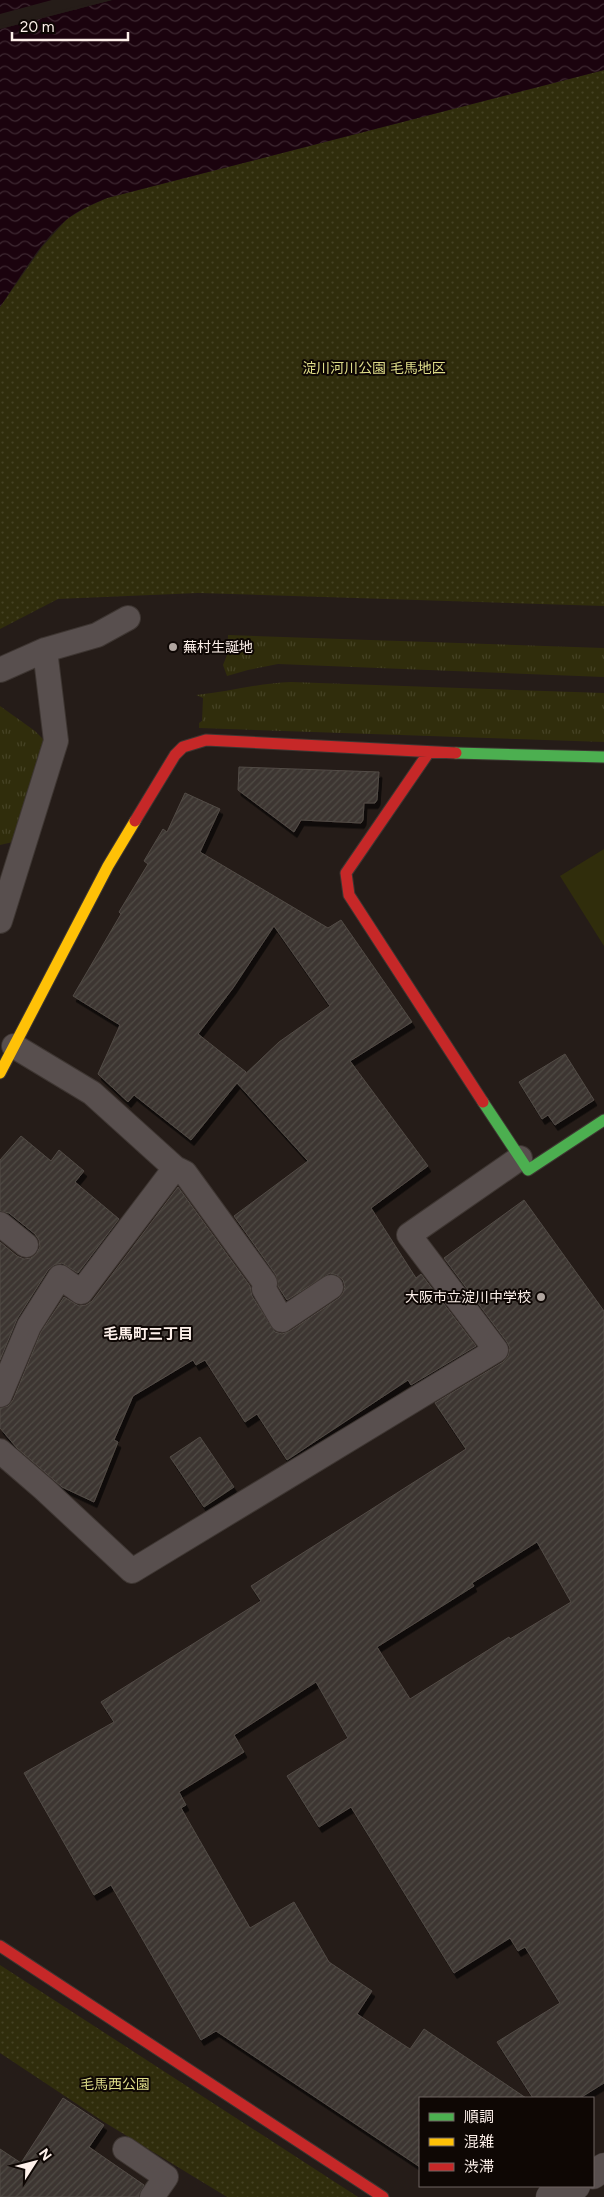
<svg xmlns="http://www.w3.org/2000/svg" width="604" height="2197" font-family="Figtree,'Noto Sans JP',sans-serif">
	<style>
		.grass { fill: url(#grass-tufts) }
		.park { fill: url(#park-dots) }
		.pitch { fill: #302d0c }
		.water { fill: url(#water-waves) }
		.pier { fill: #251c18 }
		.building { fill: url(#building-hatch); stroke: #524b46; fill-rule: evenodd; filter: url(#shadow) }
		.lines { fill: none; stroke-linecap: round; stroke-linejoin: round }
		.lane-casing { stroke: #3e3632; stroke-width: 26 }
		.street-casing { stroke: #3e3632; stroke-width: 29 }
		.fast-casing { stroke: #3e3632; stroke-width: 13 }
		.slow-casing { stroke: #3e3632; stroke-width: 13 }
		.jam-casing { stroke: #3e3632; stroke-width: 13 }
		.lane { stroke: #584f4e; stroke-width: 24 }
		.street { stroke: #584f4e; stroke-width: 28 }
		.fast { stroke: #4caf50; stroke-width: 11 }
		.slow { stroke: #ffc107; stroke-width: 11 }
		.jam { stroke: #c62828; stroke-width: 11 }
		.poi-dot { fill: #b1a6a0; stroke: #0e0704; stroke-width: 2 }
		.labels { text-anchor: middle; stroke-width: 4; stroke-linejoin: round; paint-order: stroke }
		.park-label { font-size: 14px; fill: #dfdd8a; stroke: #0e0704 }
		.poi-label { font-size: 14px; fill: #fdf0ea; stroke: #0e0704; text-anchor: start }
		.neighbourhood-label { font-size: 15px; font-weight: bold; fill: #fdf0ea; stroke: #0e0704 }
	</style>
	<defs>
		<pattern id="grass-tufts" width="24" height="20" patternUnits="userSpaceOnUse" patternTransform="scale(1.25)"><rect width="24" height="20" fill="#302d0c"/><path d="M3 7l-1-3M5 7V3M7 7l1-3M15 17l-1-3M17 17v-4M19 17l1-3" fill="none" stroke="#454224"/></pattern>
		<pattern id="park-dots" width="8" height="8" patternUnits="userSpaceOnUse" patternTransform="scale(1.25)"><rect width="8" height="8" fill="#302d0c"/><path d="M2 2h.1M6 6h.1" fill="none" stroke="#454224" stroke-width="1.8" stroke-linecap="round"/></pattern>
		<pattern id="water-waves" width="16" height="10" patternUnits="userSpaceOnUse" patternTransform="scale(1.25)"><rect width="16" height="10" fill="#1b030e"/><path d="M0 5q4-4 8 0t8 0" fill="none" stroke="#3d2831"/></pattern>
		<pattern id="building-hatch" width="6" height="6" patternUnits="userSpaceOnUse" patternTransform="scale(1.25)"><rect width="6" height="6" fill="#3d3631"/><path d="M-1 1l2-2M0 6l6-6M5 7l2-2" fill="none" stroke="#504a45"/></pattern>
		<filter id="shadow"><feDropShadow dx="3" dy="5.5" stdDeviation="0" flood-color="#0009"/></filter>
	</defs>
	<rect width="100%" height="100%" fill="#251c18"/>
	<path class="grass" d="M228,635L604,648V677L278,664L248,670L227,676L223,665L227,655Z
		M291,682L604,693V742L199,728V723L202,721L203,698L196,695C229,692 258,683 291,682Z
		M0,706L35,731L46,742L13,842L0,845Z"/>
	<path class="park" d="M604,70V606L198,593L58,599L0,629V307L42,247L67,219L85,208L107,198Z
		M0,1965L358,2197H227L104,2122L0,2053Z"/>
	<path class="pitch" d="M604,849V946L560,876Z"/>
	<path class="water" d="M0,0H52L0,14Z
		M112,0H604V70L107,198C93,204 78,210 66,220C39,243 20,278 0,307V29Z"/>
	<path class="pier" d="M102,0H112L0,29V26Z"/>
	<path class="building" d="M239,767L379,772L377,800L375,803H364L363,820L361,823L301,820L294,832L238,790Z
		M185,793L220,809L200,852L328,928L341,920L412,1022L350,1061L428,1166L371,1208L416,1278L421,1274L476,1346L411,1385L408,1380L287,1460L257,1414L245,1422L205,1360L196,1365L193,1360L133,1396L114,1440L118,1442L94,1502L62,1487L17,1448L0,1428V1408L8,1406L13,1400L41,1332L64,1297L79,1306L86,1305L92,1301L178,1187L250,1286L252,1296L275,1332L282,1334L290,1331L339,1298L343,1293L345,1287L343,1280L337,1275L330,1273L287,1300L278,1286L276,1275L234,1216L308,1161L237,1083L191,1140L134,1095L128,1102L98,1074L120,1025L73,996L121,914L119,912L148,864L144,861L163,829L167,832ZM274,926L330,1006L279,1042L240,1079L246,1072L198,1034L233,988Z
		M565,1054L594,1100L555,1125L548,1115L542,1119L519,1082Z
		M21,1136L51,1161L59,1150L84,1171L75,1182L119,1219L78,1273L62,1263L54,1265L48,1270L17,1319L0,1360V1242L17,1256L24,1259L31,1258L36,1254L40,1247L39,1240L35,1234L9,1213L0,1211V1160Z
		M524,1200L604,1311V2083L580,2098H533L497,2042L560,2003L525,1947L518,1951L510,1938L454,1973L351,1807L319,1827L287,1776L348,1738L316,1682L234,1735L244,1752L179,1792L186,1805L181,1808L250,1928L294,1902L329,1962L372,1991L357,2014L410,2049L424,2029L526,2098H420V2167L216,2031L201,2040L111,1885L94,1895L24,1773L114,1722L101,1702L261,1601L251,1586L466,1449L435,1403L503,1362L508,1356L510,1348L507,1342L444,1258ZM537,1542L571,1602L510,1639L509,1637L410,1699L377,1647L474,1586L472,1583Z
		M200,1437L234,1487L204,1507L170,1457Z
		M63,2098L104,2125L89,2147L144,2185L138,2197H0V2149L21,2163Z"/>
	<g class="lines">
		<defs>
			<path id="lane" d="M0,670L45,650L97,635L128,618
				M0,921L56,741L45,650
				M14,1046L92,1093L175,1168L185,1173L265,1283L264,1289L282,1320L331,1287
				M0,1224L26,1245
				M0,1395L29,1326L60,1277L81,1292L175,1168
				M0,1451L44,1489L132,1571L496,1350L409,1235L520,1158
				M125,2149L166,2177L152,2197"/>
			<path id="street" d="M593,2175L604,2167
				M550,2197L576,2186"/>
			<path id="fast" d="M456,753L604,757
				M483,1102L528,1170L604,1120"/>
			<path id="slow" d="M0,1073L108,866L135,821"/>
			<path id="jam" d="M429,752L346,873L349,895L483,1102
				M135,821L175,755L183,747L206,740L456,753
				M0,1946L383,2197"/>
		</defs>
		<use href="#lane" class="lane-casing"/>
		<use href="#street" class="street-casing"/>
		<use href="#fast" class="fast-casing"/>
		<use href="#slow" class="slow-casing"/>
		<use href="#jam" class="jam-casing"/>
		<use href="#lane" class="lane"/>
		<use href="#street" class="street"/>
		<use href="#fast" class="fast"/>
		<use href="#slow" class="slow"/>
		<use href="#jam" class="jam"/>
	</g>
	<g class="poi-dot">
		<circle cx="173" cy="647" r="5"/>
		<circle cx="541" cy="1297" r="5"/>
	</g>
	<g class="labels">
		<g class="park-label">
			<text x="374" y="373">淀川河川公園 毛馬地区</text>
			<text x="115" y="2089">毛馬西公園</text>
		</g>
		<g class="poi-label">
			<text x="183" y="652">蕪村生誕地</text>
			<text x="531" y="1302" text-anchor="end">大阪市立淀川中学校</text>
		</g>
		<g class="neighbourhood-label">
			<text x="148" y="1339">毛馬町三丁目</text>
		</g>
	</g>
	<rect x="419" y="2097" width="175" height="90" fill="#0e0704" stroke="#6e6460"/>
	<rect x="429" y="2113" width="25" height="8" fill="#4caf50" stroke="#6e6460"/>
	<text x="464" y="2122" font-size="15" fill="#fdf0ea">順調</text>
	<rect x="429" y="2138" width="25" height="8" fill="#ffc107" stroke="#6e6460"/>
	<text x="464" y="2147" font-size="15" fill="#fdf0ea">混雑</text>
	<rect x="429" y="2163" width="25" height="8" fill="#c62828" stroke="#6e6460"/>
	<text x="464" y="2172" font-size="15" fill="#fdf0ea">渋滞</text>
	<g transform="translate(35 2162) rotate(54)" stroke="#0e0704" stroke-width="4" paint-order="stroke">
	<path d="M0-4L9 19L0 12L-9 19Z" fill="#fdf0ea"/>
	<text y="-8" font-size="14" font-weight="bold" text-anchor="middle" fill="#fdf0ea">N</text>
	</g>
	<path d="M12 32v8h116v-8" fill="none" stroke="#fdf0ea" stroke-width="2.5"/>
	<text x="20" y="32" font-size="15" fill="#fdf0ea" stroke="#0e0704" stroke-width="4" paint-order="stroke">20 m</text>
</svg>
